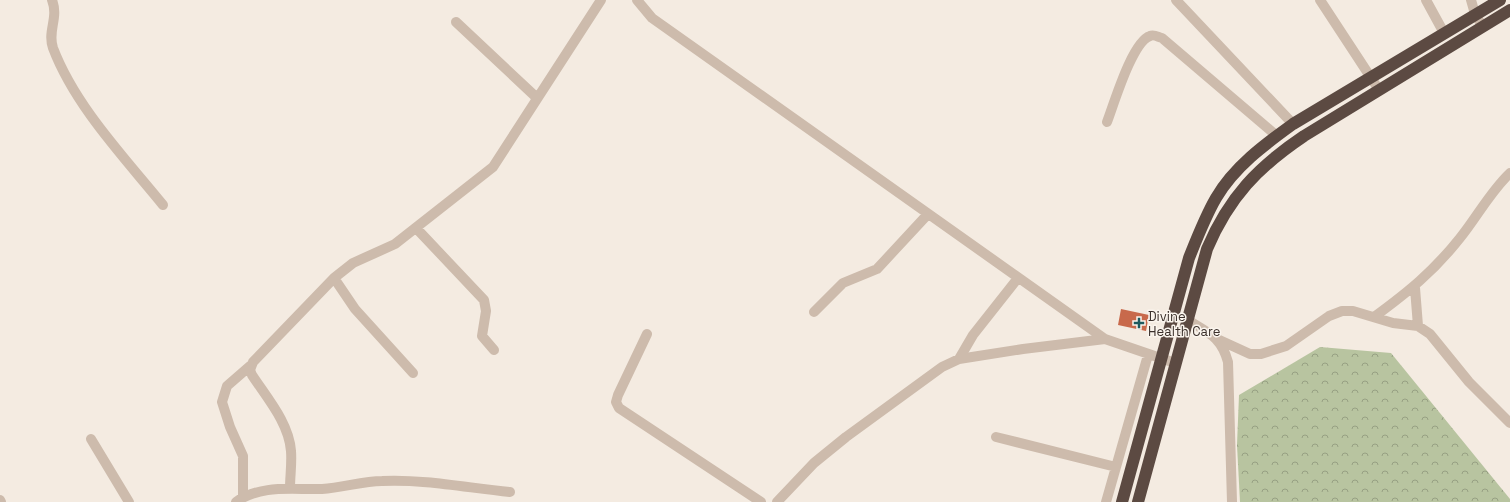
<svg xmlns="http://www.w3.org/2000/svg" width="1510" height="502" font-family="'Space Grotesk',sans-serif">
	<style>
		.forest { fill: url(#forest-crowns) }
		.building { fill: #c8694b }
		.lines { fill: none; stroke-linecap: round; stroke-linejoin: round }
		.minor { stroke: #cdbbac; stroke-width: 10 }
		.highway { stroke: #5c4a42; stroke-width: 12 }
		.poi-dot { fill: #1f5a5e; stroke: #fbf5ee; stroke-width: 1.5 }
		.labels { text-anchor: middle; stroke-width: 3; stroke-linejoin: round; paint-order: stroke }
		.poi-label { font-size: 13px; fill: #3b302b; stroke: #fbf5ee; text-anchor: start }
	</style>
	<defs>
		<pattern id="forest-crowns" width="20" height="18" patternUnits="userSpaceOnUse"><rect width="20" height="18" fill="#b8c4a0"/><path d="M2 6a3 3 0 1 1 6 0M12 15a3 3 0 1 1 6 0" fill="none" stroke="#97a083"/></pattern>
	</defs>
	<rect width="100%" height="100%" fill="#f4ebe1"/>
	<path class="forest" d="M1320,347L1391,353L1510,499V502H1240L1237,445L1239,395Z"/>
	<path class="building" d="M1121,309L1149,315L1146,331L1118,325Z"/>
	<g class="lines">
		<path class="minor" d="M52,0C59,18 47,31 53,48C75,106 124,157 163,205
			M637,0L652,18L1105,339L1175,363
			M1176,0L1293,124
			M1320,0L1379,90
			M1426,0L1444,33
			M1471,0L1475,14L1483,27
			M456,22L537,98
			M1107,122C1114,104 1132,42 1150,36C1154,34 1158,37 1162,38L1277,136
			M416,228L484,300L486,311L482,336L494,350
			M334,278L355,309L413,373
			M1415,288L1418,326
			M814,312L843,283L877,269L928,214
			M1374,317C1408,292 1433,272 1460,238C1477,217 1490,192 1510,173
			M1186,319C1208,333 1221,336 1228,362L1232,502
			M647,334L618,395L616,402L619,408L761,502
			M1215,338L1250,354H1261L1286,346L1329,316L1342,311H1353L1393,323L1418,326L1430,334L1469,382L1510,423
			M959,359L973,335L1018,278
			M996,437L1116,467
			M91,439L129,502
			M290,488C290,476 292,464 291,451C289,423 267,398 252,375L250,370L253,362L334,278L353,263L395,244L493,167L601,0
			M243,497V456L230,427L222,402L227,386L250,366
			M0,500L1,502
			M236,502C261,484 293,490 322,489C343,488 362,481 382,481C425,479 468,488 510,492
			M777,502L814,463L846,437L942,367L959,359L1023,349L1105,339
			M1106,502L1148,355"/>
		<path class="highway" d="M1122,502L1189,258C1197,238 1205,217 1216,198C1234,167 1264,145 1293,124L1500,0
			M1138,502L1207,249C1229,197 1258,167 1304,136L1510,10"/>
	</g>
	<path class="poi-dot" d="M1137 317h4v4h4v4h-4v4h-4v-4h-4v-4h4z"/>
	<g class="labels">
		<g class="poi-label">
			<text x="1148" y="321">Divine<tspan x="1148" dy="15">Health Care</tspan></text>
		</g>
	</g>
</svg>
